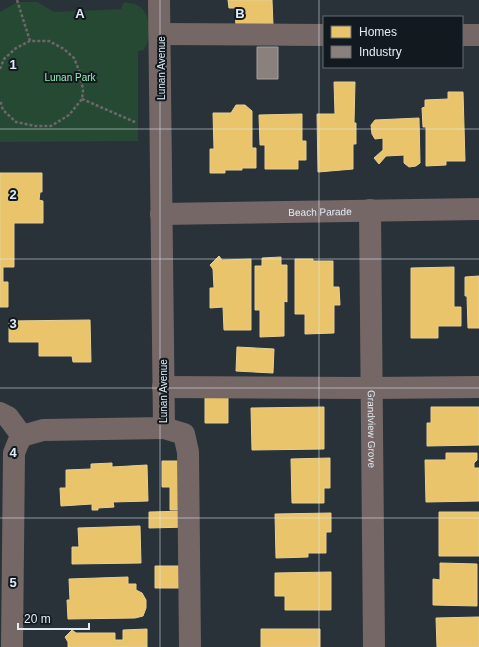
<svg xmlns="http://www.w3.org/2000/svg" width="479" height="647" font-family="Arial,sans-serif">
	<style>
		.green { fill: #254933 }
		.homes { fill: #e9c46a; stroke: #e7d094 }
		.industry { fill: #8a817c; stroke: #a4a1a0 }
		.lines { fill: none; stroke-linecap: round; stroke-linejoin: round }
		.path { stroke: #6c686a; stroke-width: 2.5; stroke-dasharray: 3 2; stroke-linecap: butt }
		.minor { stroke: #756766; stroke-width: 22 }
		.grid { fill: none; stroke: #e2ecf5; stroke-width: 1; stroke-opacity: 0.55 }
		.labels { text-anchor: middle; stroke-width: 4; stroke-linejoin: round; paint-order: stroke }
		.street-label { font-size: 10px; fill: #e2ecf5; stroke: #12191f }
		.park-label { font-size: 10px; fill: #98ebb1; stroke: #12191f }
		.grid-label { font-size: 13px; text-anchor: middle; font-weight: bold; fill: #e2ecf5; stroke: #12191f; stroke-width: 4; stroke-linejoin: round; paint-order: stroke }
	</style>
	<rect width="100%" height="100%" fill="#293139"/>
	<path class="green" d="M17,2H37L54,12L121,9L124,2C128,3 133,3 137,5C152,12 152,38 144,50L138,51V141L0,142V12Z"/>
	<path class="homes" d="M228,0H272L273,25L236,26L235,8H229Z
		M334,82H355L354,123H356V144H353V169L318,172L317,114H335Z
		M448,92H463L465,161H446V165L426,166V127H423L422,108L425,107V100L448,99Z
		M236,105H245L252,111V148H256V168H242V170H225V173H210V149H214L213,113H231Z
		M302,114V141H306V160H298V169H265V145H260L259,115Z
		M419,118L420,163L416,166L409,167L404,163V155L386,156L379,164L374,158L383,150V138L375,139L372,134L371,125L375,120Z
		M0,173H42V192H40L39,200L43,201V223H14V267H3V282H8V307H0Z
		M219,256L222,260L251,259V330H224L223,307L210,308V288H214L213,269L210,265Z
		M281,257V265H287V302L284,301V336L260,337V310H255V266H262V258Z
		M295,259H313V261H333V287H339L340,305H334V333L305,334V314H295Z
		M454,267V307H461V326H438V338H411V268Z
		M479,276V328H468L467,296H465V277Z
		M90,320L91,362H73L72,356H39V342H9V321Z
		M237,347L274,349L273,373L236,371Z
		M205,397H228V423H205Z
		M324,407V449L252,450L251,408Z
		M431,407H479V445L427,446V423H431Z
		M446,453H477V460L474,463V468H479V501L426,502L425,460H446Z
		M330,458V488H324V503H292L291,459Z
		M162,461H187V510H170V487H162Z
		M112,463V467L147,465L148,501L113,502L114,507L98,508V510H92V504L61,506L60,488H66V470L91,469V464Z
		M188,511V527L149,528V512Z
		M439,512H479V556H439Z
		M331,513V532H326V553H308V557L276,558L275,514Z
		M140,526L141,563L72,564V547H79L78,528Z
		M440,563L477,564V606L433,605V579L440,580Z
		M155,566H181V588H155Z
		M331,572V610H285V596H275V573Z
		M128,577V584H136V590L142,593L146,600V608L143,616L135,618L68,619L67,600H70L69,579Z
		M479,617V647H437L436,618Z
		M147,629V647H68V642L65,637L72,630L76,633H115V640H123V630Z
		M261,629H320V647H261Z"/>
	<path class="industry" d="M257,47H278V79H257Z"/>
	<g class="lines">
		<path class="path" d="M17,0L30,41
			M0,69L4,59L16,48L30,41H49L64,49L74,58L80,73L83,90L82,99L69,115L51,126H35L16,122L3,110L0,100
			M82,99L137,123"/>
		<g class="minor">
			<path d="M161,34L324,35"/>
			<path d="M462,35H479"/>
			<path id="s1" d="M370,210L374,647"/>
			<path id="s2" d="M161,214L479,209"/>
			<path d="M163,387L371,388L479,387"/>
			<path d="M0,413L8,417L22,436"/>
			<path d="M164,428L184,434L188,452L190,647"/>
			<path d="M12,647L14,453L18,443L22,436L43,430L164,428L159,0"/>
		</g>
	</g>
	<path class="grid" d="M160,0V647M319,0V647M0,129H479M0,259H479M0,388H479M0,518H479"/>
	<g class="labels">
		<g class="street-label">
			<text transform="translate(161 68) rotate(-90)" y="4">Lunan Avenue</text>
			<text dy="4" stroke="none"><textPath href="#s2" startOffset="159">Beach Parade</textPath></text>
			<text transform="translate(163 391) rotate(-90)" y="4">Lunan Avenue</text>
			<text dy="4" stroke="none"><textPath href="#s1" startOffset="219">Grandview Grove</textPath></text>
		</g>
		<g class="park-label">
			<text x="70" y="81">Lunan Park</text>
		</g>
	</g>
	<g class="grid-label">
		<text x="80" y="18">A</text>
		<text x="240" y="18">B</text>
		<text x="13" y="69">1</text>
		<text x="13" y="199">2</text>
		<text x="13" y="328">3</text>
		<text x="13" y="457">4</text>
		<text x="13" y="587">5</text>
	</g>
	<rect x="323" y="16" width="140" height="52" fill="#12191f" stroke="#656d75"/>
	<rect x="331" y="26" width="20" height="12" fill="#e9c46a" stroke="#656d75"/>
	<text x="359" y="36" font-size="12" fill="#e2ecf5">Homes</text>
	<rect x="331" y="46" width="20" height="12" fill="#8a817c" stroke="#656d75"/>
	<text x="359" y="56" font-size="12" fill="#e2ecf5">Industry</text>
	<path d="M18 623v6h71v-6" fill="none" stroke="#e2ecf5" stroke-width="2"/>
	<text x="24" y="623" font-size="12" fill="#e2ecf5" stroke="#12191f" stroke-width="3" paint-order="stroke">20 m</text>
</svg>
